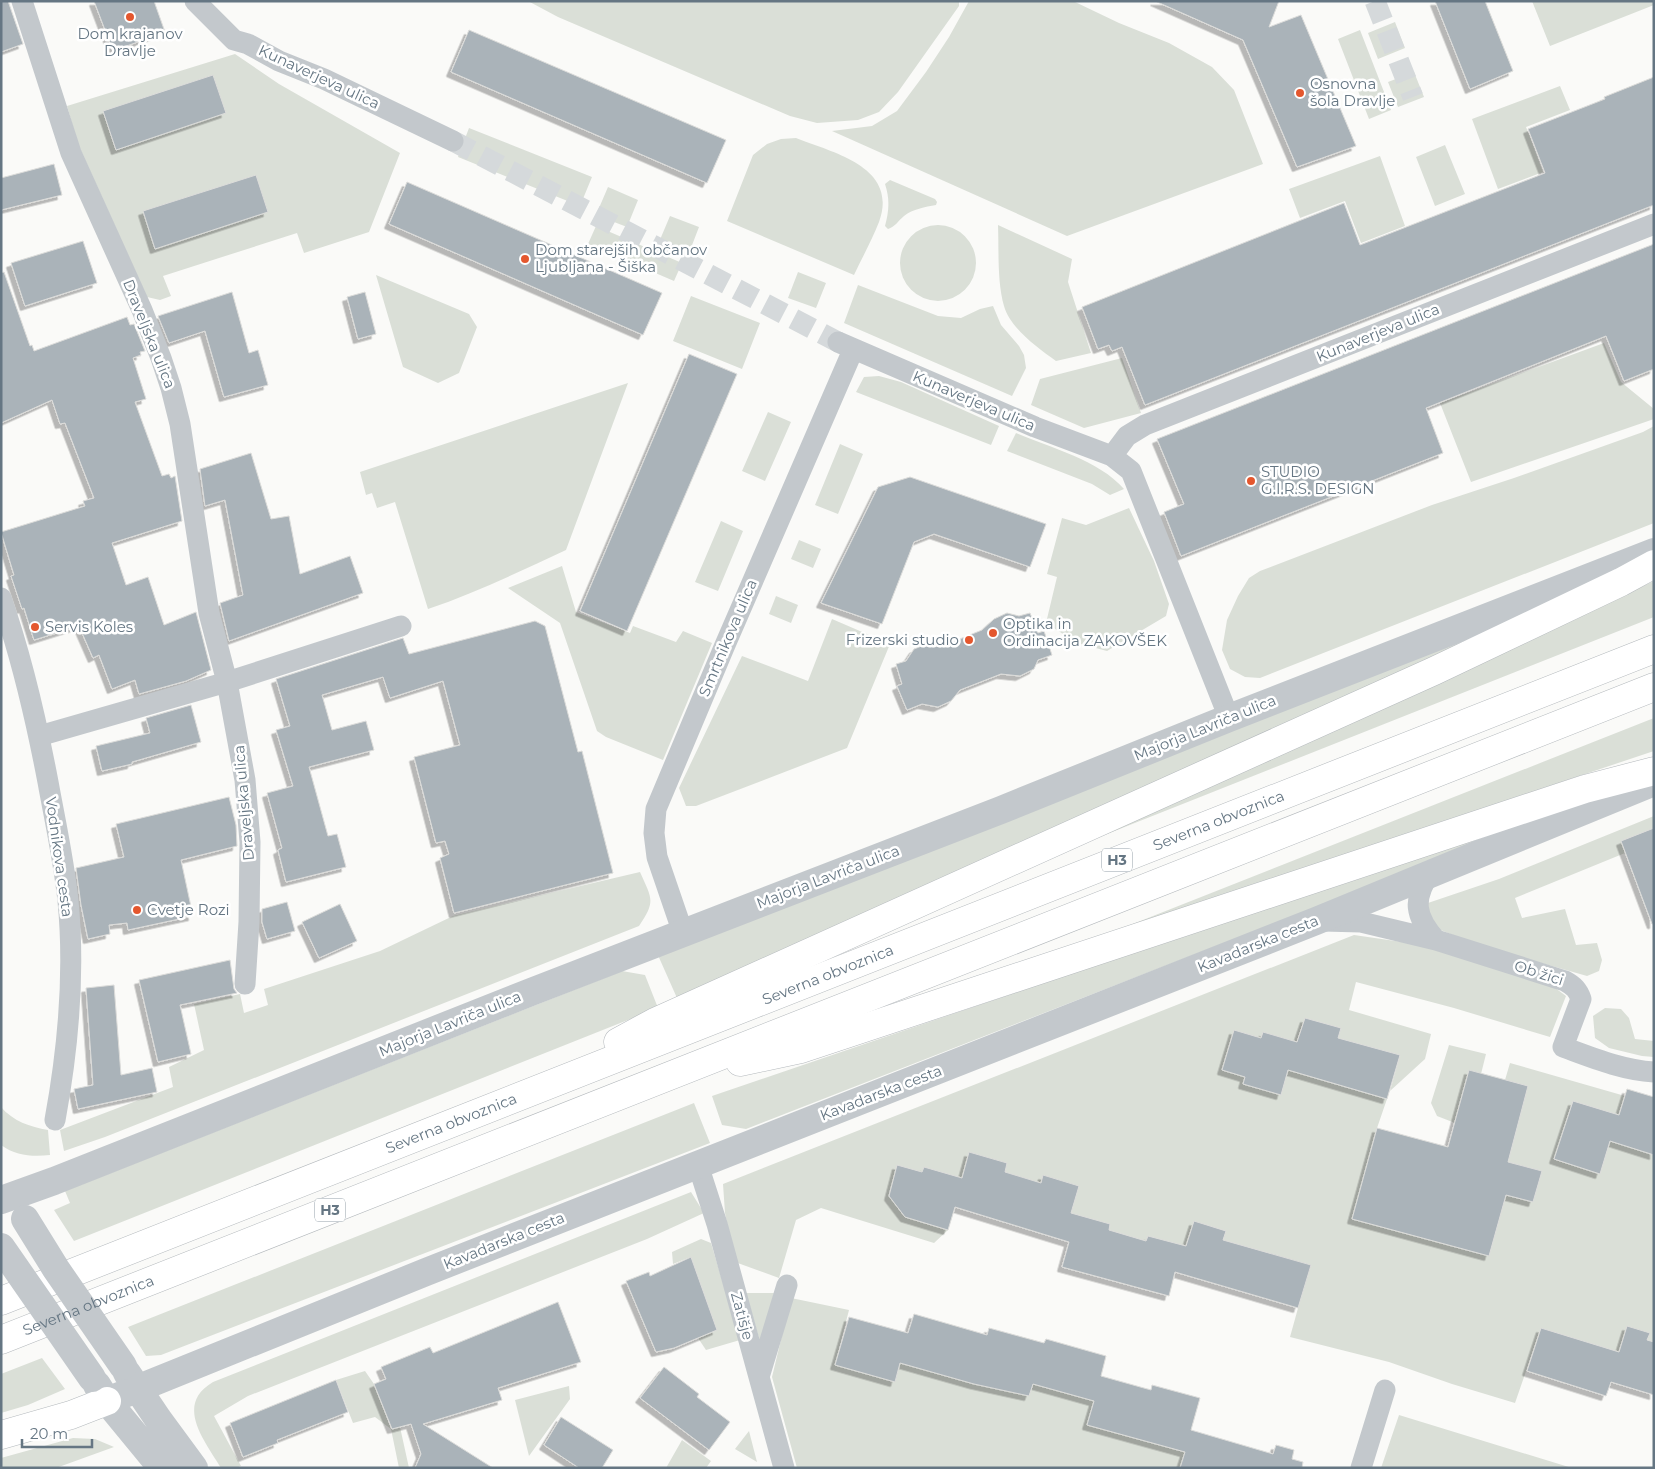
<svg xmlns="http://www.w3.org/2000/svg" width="1655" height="1469" font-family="Montserrat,sans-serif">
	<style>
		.green { fill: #dadfd7 }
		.building { fill: #aab3b9; stroke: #dcdcda; filter: url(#shadow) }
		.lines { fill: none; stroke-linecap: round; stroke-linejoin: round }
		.minor-tunnel { stroke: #d5d9db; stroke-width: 21; stroke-dasharray: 21 11; stroke-linecap: butt }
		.trunk-casing { stroke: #b4b9bd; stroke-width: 29 }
		.minor { stroke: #c3c8cc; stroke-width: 21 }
		.tertiary { stroke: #c3c8cc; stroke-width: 28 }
		.trunk { stroke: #fff; stroke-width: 28 }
		.tertiary-bridge { stroke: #c3c8cc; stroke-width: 28 }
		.poi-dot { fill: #e4572e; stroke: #fff; stroke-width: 2 }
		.labels { text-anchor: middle; stroke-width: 5; stroke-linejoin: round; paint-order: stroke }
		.shield { fill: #fff; stroke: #939fa8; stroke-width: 1 }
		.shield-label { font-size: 14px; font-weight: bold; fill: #657683 }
		.poi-label { font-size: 15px; fill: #657683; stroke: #fff; text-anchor: start }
		.street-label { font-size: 15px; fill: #657683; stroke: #fff }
	</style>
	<defs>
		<filter id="shadow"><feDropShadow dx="-4.5" dy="4.5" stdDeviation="0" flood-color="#0004"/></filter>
	</defs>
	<rect width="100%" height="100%" fill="#fafaf8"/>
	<path class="green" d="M528,1H959V6L898,92L879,112L858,120L817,123L790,116L558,17Z
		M969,1H1073L1119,23L1169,43L1212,67L1234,90L1263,164L1067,236L832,131L872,126L897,111L926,72L949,37Z
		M1532,1H1654V5L1550,46Z
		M1395,22L1405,48L1378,59L1368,33Z
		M1360,30L1391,110L1369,119L1338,39Z
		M235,54L279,84L400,153L369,232L304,253L297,233L163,276L171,296L160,300L147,297L78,144L67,106Z
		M1414,72L1424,97L1398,107L1388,82Z
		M1560,86L1570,110L1526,127L1543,172L1498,189L1472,119Z
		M469,128L592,177L580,206L458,157Z
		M796,138C834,153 899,167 879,222C872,240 862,258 854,275L727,221L753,155L767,144L781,139Z
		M1445,145L1465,194L1435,206L1416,157Z
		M1380,156L1405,226L1361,243L1345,201L1300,218L1289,189Z
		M890,180L935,199L937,202L936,205C925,207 913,209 904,216C898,221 895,227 888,229L885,226C889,211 890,199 885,184Z
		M608,187L638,200L627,227L596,215Z
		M670,216L699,227L689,253L659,242Z
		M900 263a38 38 0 1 1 76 0a38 38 0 1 1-76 0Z
		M998,225L1072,259L1068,282L1091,353L1056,361C1038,348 1010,328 1004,306C997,281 999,251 998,225Z
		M596,226L682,263L674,281L588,244Z
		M798,272L826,283L816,308L788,298Z
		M376,275L469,314L477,327L459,373L438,383L403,367Z
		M858,285L938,316L961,318L980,309L993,306L1001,325L1019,346L1024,355L1026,368L1012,396L844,323Z
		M691,296L760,323L742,369L673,341Z
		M1604,343L1621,382L1654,409V419L1471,482L1440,403Z
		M1122,358L1141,413L1084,428L1031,405L1040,379Z
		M879,376L901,382L999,426L991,445L856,392L864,377Z
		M628,383L566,550C521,571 475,593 428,609L395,502L377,508L372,493L366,495L360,472Z
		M768,412L791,422L765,481L742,471Z
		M1654,426V523L1260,678L1245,677L1230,669L1222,650L1227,620L1238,596L1249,578L1260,571L1432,505L1514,478L1643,432Z
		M1016,433C1051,448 1099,460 1124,489L1110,495L1092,484L1007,451Z
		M840,444L863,454L838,514L815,505Z
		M1129,508L1154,561L1169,604L1166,616L1107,651L1077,643L1046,623L1057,577L1047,574L1062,518L1086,525Z
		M721,521L743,531L718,591L695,582Z
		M799,540L821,549L813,568L791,559Z
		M562,566L576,612L630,633L633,626L676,642L683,631L712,643L663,760L606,737L597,731L560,623L508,588Z
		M1654,581V617L1097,838Z
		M776,596L798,605L791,623L769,614Z
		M832,619L890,644L847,748L696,806H686L679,788L742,656L808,681Z
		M1480,630L1487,635L677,998L657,953Z
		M1654,718V751L1110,933Z
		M1551,810L1555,814L746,1129L722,1125L712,1096Z
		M1654,816V828L1621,841L1625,853L1515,898L1522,918L1565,909L1576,945L1597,943L1602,960L1599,971L1587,976L1478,945L1438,929L1422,905L1499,879Z
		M640,872C652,899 656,901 639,926L105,1137L64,1151L60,1130L173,1087L169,1067L204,1050L194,1004L240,994L244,1013L268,1005L264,989L380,951L453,916Z
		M1354,935L1423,945L1554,987L1566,996L1550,1037L1454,1008L1356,982L1349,1010L1431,1034L1425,1059L1390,1091L1400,1055L1338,1038L1341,1028L1305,1018L1297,1042L1263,1032L1261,1038L1234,1030L1222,1070L1245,1077L1244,1084L1281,1095L1288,1070L1387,1099L1377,1128L1352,1219L1489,1256L1506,1195L1533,1202L1542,1171L1508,1162L1528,1086L1505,1080L1510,1063L1625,1096L1619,1115L1573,1101L1554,1159L1600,1174L1610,1141L1654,1155V1342L1647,1340L1649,1333L1627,1326L1619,1352L1541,1328L1515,1403L1452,1384L1389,1362L1290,1337L1310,1265L1223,1240L1226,1231L1194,1221L1186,1246L1148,1236L1146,1241L1109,1230L1110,1224L1071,1213L1079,1186L1043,1176L1041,1183L1005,1172L1007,1163L969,1153L962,1178L924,1167L922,1172L897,1165L889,1196L905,1217L948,1230L934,1243L821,1208L796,1220L779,1278L735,1262L725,1213L723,1184Z
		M622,971L645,975L658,1008L74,1241L54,1210L70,1203L65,1191Z
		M1605,1008L1621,1009L1629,1018L1635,1039L1654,1041V1057L1642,1056L1609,1048L1595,1038L1593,1016Z
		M1449,1045L1486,1054L1481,1074L1455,1123L1437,1116L1431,1103Z
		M694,1103L710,1143L161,1355L146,1356L128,1327Z
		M1,1107C13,1121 30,1127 48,1130L50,1155C33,1157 16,1156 1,1145Z
		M691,1192L704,1213L647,1239L248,1396L214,1416L241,1466L236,1468H221C205,1441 174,1405 213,1382Z
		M701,1239L711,1243L740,1340L706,1350L698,1338L717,1330L691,1257L673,1264L672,1252Z
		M746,1293H774L761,1345Z
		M791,1298L849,1310L835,1365L900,1363L1029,1396L1033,1384L1094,1401L1087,1425L1185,1452L1181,1468H797L772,1377Z
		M42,1358L65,1389L28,1405L1,1413V1374Z
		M365,1371L374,1384L391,1429L400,1427L409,1468H399L391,1429L375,1417L353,1423L336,1380Z
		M569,1386L570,1399L529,1456L515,1400Z
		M1399,1415L1572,1468H1381Z
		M749,1431L757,1462L735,1449Z
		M73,1438L95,1439L114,1447L56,1468H1V1458Z
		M682,1440L711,1461L706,1468H666Z"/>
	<path class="building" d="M1,1H8L23,44L1,52Z
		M94,1H154L165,32L113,51Z
		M1155,1H1279L1269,27L1301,15L1356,146L1297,167L1243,40Z
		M1435,1H1485L1513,71L1470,89Z
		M469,30L726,140L707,183L451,72Z
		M213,75L226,113L116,150L103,111Z
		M1654,77V205L1145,405L1122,347L1112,351L1109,345L1098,349L1082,307L1344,203L1360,245L1545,173L1528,129L1605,99L1604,97Z
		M54,164L62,195L1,210V178Z
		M256,175L268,212L155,249L143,211Z
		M407,182L662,293L643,335L389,224Z
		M83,241L97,283L25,306L11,263Z
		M1654,244V369L1624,381L1606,336L1426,408L1443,453L1181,556L1164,512L1184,504L1157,439Z
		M4,272L30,346L32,345L34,351L127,317L130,325L134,324L145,351L140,352L141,355L133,358L146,399L135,402L162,476L169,474L171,478L175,476L182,521L112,543L126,585L148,577L164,625L196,612L211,670L186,681L139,694L135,680L112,689L99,655L93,658L79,626L34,640L24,608L22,609L11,576L14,575L1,532L85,506L83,501L94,498L65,423L60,424L52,400L1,423V273Z
		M232,292L249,353L258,350L268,385L224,397L205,331L169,343L158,316Z
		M365,292L376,334L358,339L347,297Z
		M689,354L737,374L627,631L580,611Z
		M251,453L271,519L289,516L300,574L350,556L363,593L229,641L220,603L243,595L225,500L205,506L200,469Z
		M910,477L1046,524L1030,567L934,534L914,542L882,624L821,603L878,487Z
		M1007,613L1019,616L1030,613L1038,633L1044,631L1052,655L1038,660L1034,669L1020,676L1001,674L960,690L951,701L938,707L922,704L907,710L897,686L902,684L896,664L906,661L914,649L927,644L940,647L982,630L994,619Z
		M535,621L545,626L578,752L582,751L613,873L454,913L440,858L449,854L445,841L436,843L414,757L460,745L443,681L390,698L383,677L322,695L332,730L366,721L374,750L309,767L328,836L337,834L346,867L286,882L278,850L282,848L267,793L293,786L276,730L290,726L276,679L403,638L409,654Z
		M191,705L201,742L132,762V764L102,771L96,746L150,733L146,718Z
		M229,797L236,825L237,846L181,860L193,916L128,930L127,923L109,925L110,934L88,939L81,905L76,868L124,857L116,824Z
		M1654,828V924H1652L1621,841Z
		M287,902L295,931L267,939L262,922V909Z
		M340,904L357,941L319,958L302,922Z
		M230,960L234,989L237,993L180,1005L191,1054L158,1062L139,980Z
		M114,985L121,1075L152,1068L157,1092L78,1109L74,1089L93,1085L86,988Z
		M1305,1018L1341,1028L1338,1038L1400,1055L1387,1099L1288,1070L1281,1095L1243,1084L1245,1077L1222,1070L1234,1030L1261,1038L1263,1032L1297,1042Z
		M1469,1070L1528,1086L1508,1162L1542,1171L1533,1202L1506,1195L1489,1256L1352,1219L1377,1128L1448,1147Z
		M1627,1089L1654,1097V1155L1610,1141L1600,1174L1554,1159L1573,1101L1619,1115Z
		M969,1152L1007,1163L1005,1172L1041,1183L1043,1175L1079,1186L1071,1213L1110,1224L1109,1230L1146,1241L1148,1236L1186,1246L1194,1221L1226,1231L1223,1240L1311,1265L1298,1308L1175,1272L1169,1296L1062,1267L1069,1242L955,1207L948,1230L905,1217L889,1196L897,1165L922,1172L924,1167L962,1178Z
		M691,1257L717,1330L674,1348L656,1352L626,1281L649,1272L650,1276Z
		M558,1302L581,1362L498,1388L502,1400L423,1424L493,1468H415L421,1454L411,1424L392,1429L374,1384L386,1379L381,1367L430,1347L433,1353Z
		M914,1314L987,1335L989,1328L1044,1343L1046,1339L1106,1356L1101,1376L1151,1390L1152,1385L1200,1398L1191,1430L1273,1454L1276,1445L1294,1450L1292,1459L1303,1462L1302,1468H1180L1185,1452L1087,1425L1094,1401L1033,1384L1029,1396L974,1384L900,1363L895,1382L835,1365L849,1317L908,1333Z
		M1627,1326L1650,1333L1647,1340L1654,1342V1395L1611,1382L1606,1396L1527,1371L1541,1328L1619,1352Z
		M664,1367L699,1394L697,1397L730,1422L709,1450L640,1398Z
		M336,1380L348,1412L277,1440L278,1443L243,1457L230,1423Z
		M561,1417L613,1450L602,1468H579L544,1445Z"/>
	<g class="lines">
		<path class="minor-tunnel" d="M1375,1L1413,97
			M453,141L838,342"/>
		<defs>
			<g id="trunk">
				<path d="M618,1042L655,1022L1434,671L1621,582L1654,564"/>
				<path d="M740,1062L801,1049L1585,789L1654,771"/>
				<path id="s1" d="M1,1301L1654,649"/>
				<path id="s2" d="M1,1340L1654,687"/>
				<path d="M1,1435L71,1415L107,1401"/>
			</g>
		</defs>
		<use href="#trunk" class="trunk-casing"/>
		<path class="minor" d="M22,1L71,153L142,310L161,358L171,388L180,424L209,613L227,682L245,780L250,842L249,922L245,984
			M195,1L234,40L248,44L279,61L324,79L453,141
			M838,342L1035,427L1112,456
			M1,598C22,658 36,719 48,782C55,821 64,861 68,901C75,973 68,1049 55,1120
			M1229,718L1131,471L1112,456L1127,436L1145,425L1654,224
			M39,736L227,682L401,626
			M1430,873C1412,899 1415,917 1436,940
			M1323,921L1361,922L1436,940L1565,981C1574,986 1578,990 1581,999L1563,1047C1593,1058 1622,1070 1654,1072
			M683,933L657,857L654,833L656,809L725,645L853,350
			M698,1165L717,1224L784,1468
			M759,1377L787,1285
			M1361,1468L1385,1390"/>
		<path class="tertiary" d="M1,1200L54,1181L531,992L1001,810L1229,718L1654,552
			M127,1373L158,1419L194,1468
			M97,1385L107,1401L162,1468
			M107,1401L426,1272L1316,921L1654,782"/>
		<use href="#trunk" class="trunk"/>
		<path class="tertiary-bridge" d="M25,1219L56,1269L123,1366
			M1,1247L92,1378"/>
	</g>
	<g class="poi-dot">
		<circle cx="130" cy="17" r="5"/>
		<circle cx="1300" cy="93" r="5"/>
		<circle cx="525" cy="259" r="5"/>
		<circle cx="1251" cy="481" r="5"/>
		<circle cx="35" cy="627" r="5"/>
		<circle cx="993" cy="633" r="5"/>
		<circle cx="969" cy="640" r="5"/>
		<circle cx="137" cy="910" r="5"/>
	</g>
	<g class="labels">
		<g class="shield">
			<rect x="1102" y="848.5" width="30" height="23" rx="4"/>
			<rect x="315" y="1198.5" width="30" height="23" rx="4"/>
		</g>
		<g class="shield-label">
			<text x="1117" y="865">H3</text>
			<text x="330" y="1215">H3</text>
		</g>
		<g class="poi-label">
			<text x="130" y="39" text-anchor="middle">Dom krajanov<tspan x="130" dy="17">Dravlje</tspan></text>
			<text x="1310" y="89">Osnovna<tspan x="1310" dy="17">šola Dravlje</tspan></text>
			<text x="535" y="255">Dom starejših občanov<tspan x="535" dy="17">Ljubljana - Šiška</tspan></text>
			<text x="1261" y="477">STUDIO<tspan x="1261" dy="17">G.I.R.S. DESIGN</tspan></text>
			<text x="1003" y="629">Optika in<tspan x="1003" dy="17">Ordinacija ZAKOVŠEK</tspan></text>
			<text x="45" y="632">Servis Koles</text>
			<text x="959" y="645" text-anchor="end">Frizerski studio</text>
			<text x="147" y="915">Cvetje Rozi</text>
		</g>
		<g class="street-label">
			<text transform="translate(319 77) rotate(25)" y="5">Kunaverjeva ulica</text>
			<text transform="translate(1378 333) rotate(-22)" y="5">Kunaverjeva ulica</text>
			<text transform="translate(149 334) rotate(68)" y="5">Draveljska ulica</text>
			<text transform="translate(974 401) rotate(23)" y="5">Kunaverjeva ulica</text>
			<text transform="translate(728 638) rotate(-67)" y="5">Smrtnikova ulica</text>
			<text transform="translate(1205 728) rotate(-22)" y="5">Majorja Lavriča ulica</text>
			<text transform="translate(244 803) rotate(-95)" y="5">Draveljska ulica</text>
			<text dy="5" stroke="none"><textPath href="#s1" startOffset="1309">Severna obvoznica</textPath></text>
			<text transform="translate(59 857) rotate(82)" y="5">Vodnikova cesta</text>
			<text transform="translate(828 877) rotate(-21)" y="5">Majorja Lavriča ulica</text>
			<text transform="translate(1258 944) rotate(-22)" y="5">Kavadarska cesta</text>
			<text transform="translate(1539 973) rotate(18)" y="5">Ob žici</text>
			<text dy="5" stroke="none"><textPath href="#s1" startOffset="889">Severna obvoznica</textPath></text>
			<text transform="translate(450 1024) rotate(-22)" y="5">Majorja Lavriča ulica</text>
			<text transform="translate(881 1093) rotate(-21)" y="5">Kavadarska cesta</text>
			<text dy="5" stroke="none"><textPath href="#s1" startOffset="484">Severna obvoznica</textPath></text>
			<text transform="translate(504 1241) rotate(-22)" y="5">Kavadarska cesta</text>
			<text dy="5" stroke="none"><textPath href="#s2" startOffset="94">Severna obvoznica</textPath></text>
			<text transform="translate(742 1316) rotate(75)" y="5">Zatišje</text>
		</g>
	</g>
	<rect width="1655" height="1469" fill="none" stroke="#657683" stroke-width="5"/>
	<path d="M22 1439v8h70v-8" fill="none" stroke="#657683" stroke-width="2.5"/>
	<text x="30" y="1439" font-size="15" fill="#657683" stroke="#ffffff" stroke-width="4" paint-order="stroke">20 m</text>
</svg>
